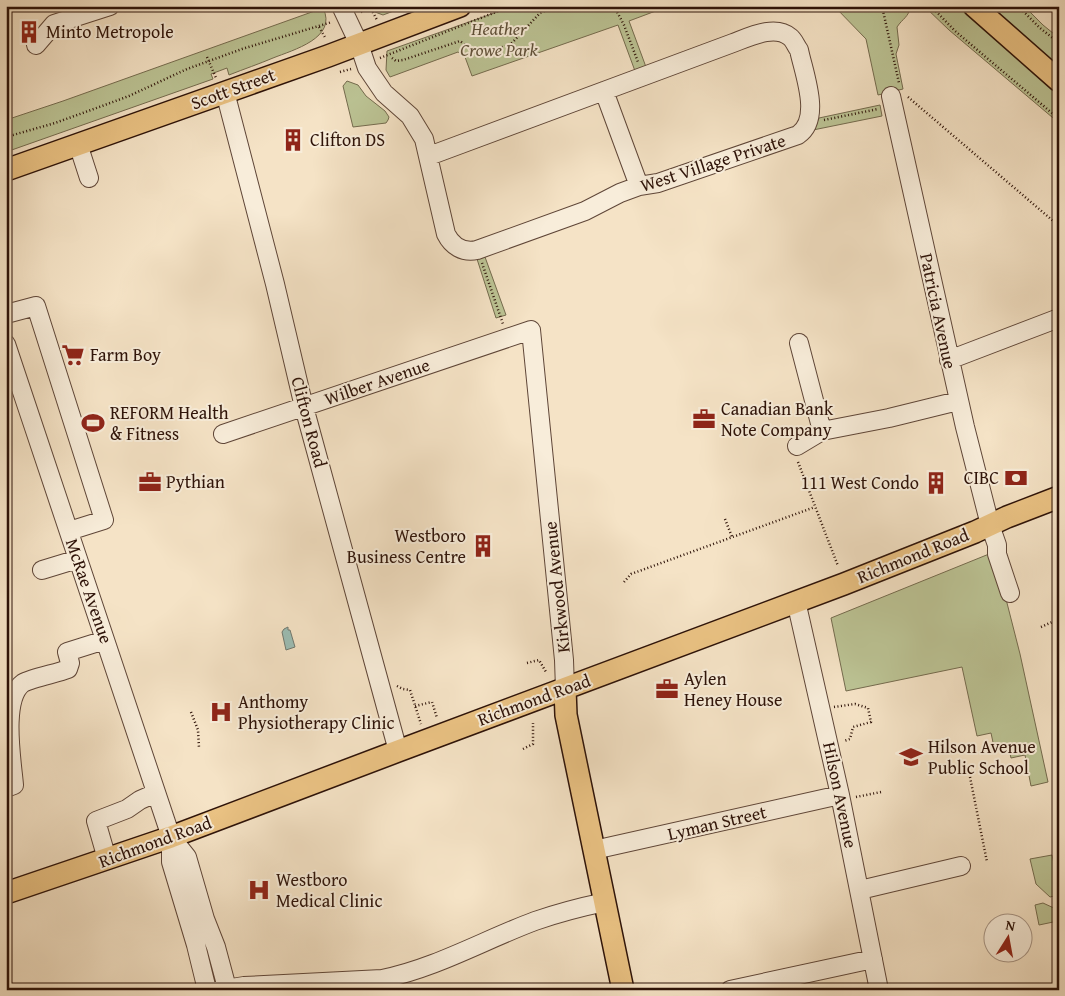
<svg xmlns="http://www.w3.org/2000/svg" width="1065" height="996" font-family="'Gentium Book Plus',serif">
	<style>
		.green { fill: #bcc495; stroke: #746b4e }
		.water { fill: #9cbeb5; stroke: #707970 }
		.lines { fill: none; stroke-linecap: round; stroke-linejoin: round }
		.minor-casing { stroke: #5f4638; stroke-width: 20 }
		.major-casing { stroke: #2d1208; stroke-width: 24 }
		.path { stroke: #2d1208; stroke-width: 2.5; stroke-dasharray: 1 2.5; stroke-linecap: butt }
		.minor { stroke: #f8edda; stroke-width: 18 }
		.major { stroke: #eac283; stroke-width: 21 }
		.labels { text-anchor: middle; stroke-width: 4; stroke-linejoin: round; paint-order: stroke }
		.park-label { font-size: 18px; font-style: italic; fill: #5f5039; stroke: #f8edda }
		.poi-label { font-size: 18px; fill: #2d1208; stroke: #f8edda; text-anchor: start }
		.street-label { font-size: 18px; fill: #2d1208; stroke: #f8edda }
	</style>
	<rect width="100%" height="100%" fill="#f5e3c6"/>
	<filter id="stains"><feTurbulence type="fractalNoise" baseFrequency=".004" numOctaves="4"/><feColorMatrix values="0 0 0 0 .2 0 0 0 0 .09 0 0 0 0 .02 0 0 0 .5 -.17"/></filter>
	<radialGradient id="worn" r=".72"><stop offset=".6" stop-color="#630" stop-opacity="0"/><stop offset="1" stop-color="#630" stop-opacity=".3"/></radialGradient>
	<path class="green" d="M366,6H407L383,15L367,9Z
		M514,6H669L629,21L646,67L635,71L618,25L472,76L465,57L458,52L390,77L386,70L387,51Z
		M834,6H911C908,18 903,18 897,27L899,45L896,54L903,89L878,95L866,39Z
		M924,6H1024L1043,25L1059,38V123L949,30Z
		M323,8C338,38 293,50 273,58C259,64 244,69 229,75L227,68L211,74L213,79L6,152V120L63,101Z
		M347,81L358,85L366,96L385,111L389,117L388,120L386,123L353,127L343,86Z
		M880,105L882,116L813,130L819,118Z
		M485,257L506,315L496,318L477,259Z
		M994,552L1020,654L1048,782L1031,786L1025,755L1011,758L1008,745L994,747L991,733L977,736L962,667L846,691L831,618Z
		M1052,855L1059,886V895L1050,897L1036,884L1030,859Z
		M1043,903L1056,909L1058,921L1039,925L1035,905Z"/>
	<path class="water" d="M288,627V630H290L295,647L286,650L282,632L284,629Z"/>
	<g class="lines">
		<defs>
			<path id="minor" d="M341,6L359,44L367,68L384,93L410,116L424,139L446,234C452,246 463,253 477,250L585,211L620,193L639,186L658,183L798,135C822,119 804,74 799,50C796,46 794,40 790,37C775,24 749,37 733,43L429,156
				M36,45L54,24L110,6
				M604,91L639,186
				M225,92L275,284L304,407L398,751
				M891,96L965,427L990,525L997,545V554L1010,593
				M78,144L89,178
				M6,314L36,306L104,520L69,531
				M799,343L822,431
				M6,344L171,837V862L196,945L207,990
				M949,360L1059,318
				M223,434L531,330L564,660L565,689
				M797,446L822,431L889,418L958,401
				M42,570L78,559
				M796,601L840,795L879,990
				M6,788L14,785C12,761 1,699 23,683C32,678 58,673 68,669L70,663L67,652L105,640
				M171,837L187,857L205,919L216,947L227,988
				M594,850L840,795
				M107,859L96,821L127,809L140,800L156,793
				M860,890L961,866
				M219,990L244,986L382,979C436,968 484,940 535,921C558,913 581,907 605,902
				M730,990L873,959"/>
			<path id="major" d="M974,6L1059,81
				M6,170L328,56L460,6
				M565,689L566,715L623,990
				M6,893L171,837L398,751L844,584L975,532L1007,517L1059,497"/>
		</defs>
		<use href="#minor" class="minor-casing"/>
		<use href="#major" class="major-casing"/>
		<path class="path" d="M614,6L624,25L638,62
			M882,6L899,83
			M931,6L955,31L1059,119
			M1018,6L1040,28L1059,43
			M371,9L377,20
			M361,12L378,6
			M319,27L326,39
			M207,57L216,78
			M380,58L511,6
			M392,58L396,61L403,60L460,41L476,53H486L511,44L540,13L556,6
			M340,72L351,69
			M908,97L1059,226
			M824,120L878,109
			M6,137L55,123L102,106L129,96L187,69L242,49L332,22
			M482,263L503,324
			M798,462L838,566
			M725,519L732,537
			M624,582L631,574L815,507
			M1041,627L1059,619
			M527,663L539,660L546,672
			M397,686L403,689L410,690L421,724
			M415,706L432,702L437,718
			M834,707L855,704L868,708L871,722L853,727L850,739L844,741
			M191,712L198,730L199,748
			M523,749L533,744V723
			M970,777L987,862
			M856,797L881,792"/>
		<use href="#minor" class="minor"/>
		<use href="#major" class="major"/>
	</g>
	<defs>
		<symbol id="building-bare" viewBox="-9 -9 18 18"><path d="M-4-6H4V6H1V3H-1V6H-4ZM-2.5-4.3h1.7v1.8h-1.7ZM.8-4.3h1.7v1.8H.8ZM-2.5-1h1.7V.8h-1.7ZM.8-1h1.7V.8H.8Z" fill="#8f2418" stroke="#f8edda" stroke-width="2.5" paint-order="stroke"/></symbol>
		<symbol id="supermarket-bare" viewBox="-9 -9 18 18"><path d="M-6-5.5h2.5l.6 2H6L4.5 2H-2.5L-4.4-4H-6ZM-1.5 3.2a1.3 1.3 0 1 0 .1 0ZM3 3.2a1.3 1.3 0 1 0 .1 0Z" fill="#8f2418" stroke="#f8edda" stroke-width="2.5" paint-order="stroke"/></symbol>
		<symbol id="office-bare" viewBox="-9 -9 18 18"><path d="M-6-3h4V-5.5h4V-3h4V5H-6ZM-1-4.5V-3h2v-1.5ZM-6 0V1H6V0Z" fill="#8f2418" stroke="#f8edda" stroke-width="2.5" paint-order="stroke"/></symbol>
		<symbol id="stadium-bare" viewBox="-9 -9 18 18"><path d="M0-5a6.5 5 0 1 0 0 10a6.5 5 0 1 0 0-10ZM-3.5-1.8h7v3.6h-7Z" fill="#8f2418" stroke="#f8edda" stroke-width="2.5" paint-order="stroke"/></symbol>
		<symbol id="bank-bare" viewBox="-9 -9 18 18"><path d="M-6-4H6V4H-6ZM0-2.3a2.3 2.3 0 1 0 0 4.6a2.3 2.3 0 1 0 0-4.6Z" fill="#8f2418" stroke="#f8edda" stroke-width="2.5" paint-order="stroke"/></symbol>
		<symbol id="hospital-bare" viewBox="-9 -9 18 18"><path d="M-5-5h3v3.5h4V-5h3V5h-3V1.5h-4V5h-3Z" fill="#8f2418" stroke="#f8edda" stroke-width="2.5" paint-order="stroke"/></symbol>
		<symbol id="school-bare" viewBox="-9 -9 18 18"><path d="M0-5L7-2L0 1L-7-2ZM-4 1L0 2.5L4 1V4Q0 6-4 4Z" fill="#8f2418" stroke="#f8edda" stroke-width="2.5" paint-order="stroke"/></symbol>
	</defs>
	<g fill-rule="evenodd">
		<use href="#building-bare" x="13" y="16" width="32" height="32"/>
		<use href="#building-bare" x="277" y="124" width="32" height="32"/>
		<use href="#supermarket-bare" x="57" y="339" width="32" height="32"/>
		<use href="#office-bare" x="688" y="403" width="32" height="32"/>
		<use href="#stadium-bare" x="77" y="407" width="32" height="32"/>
		<use href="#bank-bare" x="1000" y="462" width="32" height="32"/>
		<use href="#office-bare" x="134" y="466" width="32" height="32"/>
		<use href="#building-bare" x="920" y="467" width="32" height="32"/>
		<use href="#building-bare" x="467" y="530" width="32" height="32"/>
		<use href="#office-bare" x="651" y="673" width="32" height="32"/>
		<use href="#hospital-bare" x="205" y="696" width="32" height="32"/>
		<use href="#school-bare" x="895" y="741" width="32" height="32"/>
		<use href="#hospital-bare" x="243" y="874" width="32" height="32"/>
	</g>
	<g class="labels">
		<g class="park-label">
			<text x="499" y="35">Heather<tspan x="499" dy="21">Crowe Park</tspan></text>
		</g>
		<g class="poi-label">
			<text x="46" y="38">Minto Metropole</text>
			<text x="310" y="146">Clifton DS</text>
			<text x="90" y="361">Farm Boy</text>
			<text x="721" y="415">Canadian Bank<tspan x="721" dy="21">Note Company</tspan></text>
			<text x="110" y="419">REFORM Health<tspan x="110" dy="21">&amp; Fitness</tspan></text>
			<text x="999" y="484" text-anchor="end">CIBC</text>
			<text x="166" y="488">Pythian</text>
			<text x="919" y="489" text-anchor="end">111 West Condo</text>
			<text x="466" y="542" text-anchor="end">Westboro<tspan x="466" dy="21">Business Centre</tspan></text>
			<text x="684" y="685">Aylen<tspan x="684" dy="21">Heney House</tspan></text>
			<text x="238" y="708">Anthomy<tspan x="238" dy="21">Physiotherapy Clinic</tspan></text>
			<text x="928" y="753">Hilson Avenue<tspan x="928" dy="21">Public School</tspan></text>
			<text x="276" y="886">Westboro<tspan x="276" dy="21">Medical Clinic</tspan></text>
		</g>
		<g class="street-label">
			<text transform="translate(233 89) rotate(-20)" y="6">Scott Street</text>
			<text transform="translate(713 163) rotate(-18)" y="6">West Village Private</text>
			<text transform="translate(938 311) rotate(78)" y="6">Patricia Avenue</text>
			<text transform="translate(377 382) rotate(-19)" y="6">Wilber Avenue</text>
			<text transform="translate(309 422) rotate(75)" y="6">Clifton Road</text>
			<text transform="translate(913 556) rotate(-22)" y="6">Richmond Road</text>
			<text transform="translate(557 587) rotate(-96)" y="6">Kirkwood Avenue</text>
			<text transform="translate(89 591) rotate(71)" y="6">McRae Avenue</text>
			<text transform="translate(534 700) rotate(-20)" y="6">Richmond Road</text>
			<text transform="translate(840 795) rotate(78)" y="6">Hilson Avenue</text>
			<text transform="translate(717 823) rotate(-13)" y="6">Lyman Street</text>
			<text transform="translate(155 842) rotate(-20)" y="6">Richmond Road</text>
		</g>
	</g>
	<rect width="1065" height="996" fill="none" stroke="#f5e3c6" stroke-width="25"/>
	<rect x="8" y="8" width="1050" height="981" fill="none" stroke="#2d1208" stroke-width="2.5"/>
	<rect x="12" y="12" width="1040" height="971" fill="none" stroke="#2d1208"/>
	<g transform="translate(1008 938) rotate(11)"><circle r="24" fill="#f8edda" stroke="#a79586"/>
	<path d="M0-4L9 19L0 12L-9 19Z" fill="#8f2418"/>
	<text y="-8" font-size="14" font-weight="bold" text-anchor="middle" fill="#2d1208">N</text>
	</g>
	<rect width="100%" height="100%" filter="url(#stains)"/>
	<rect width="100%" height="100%" fill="url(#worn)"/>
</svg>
